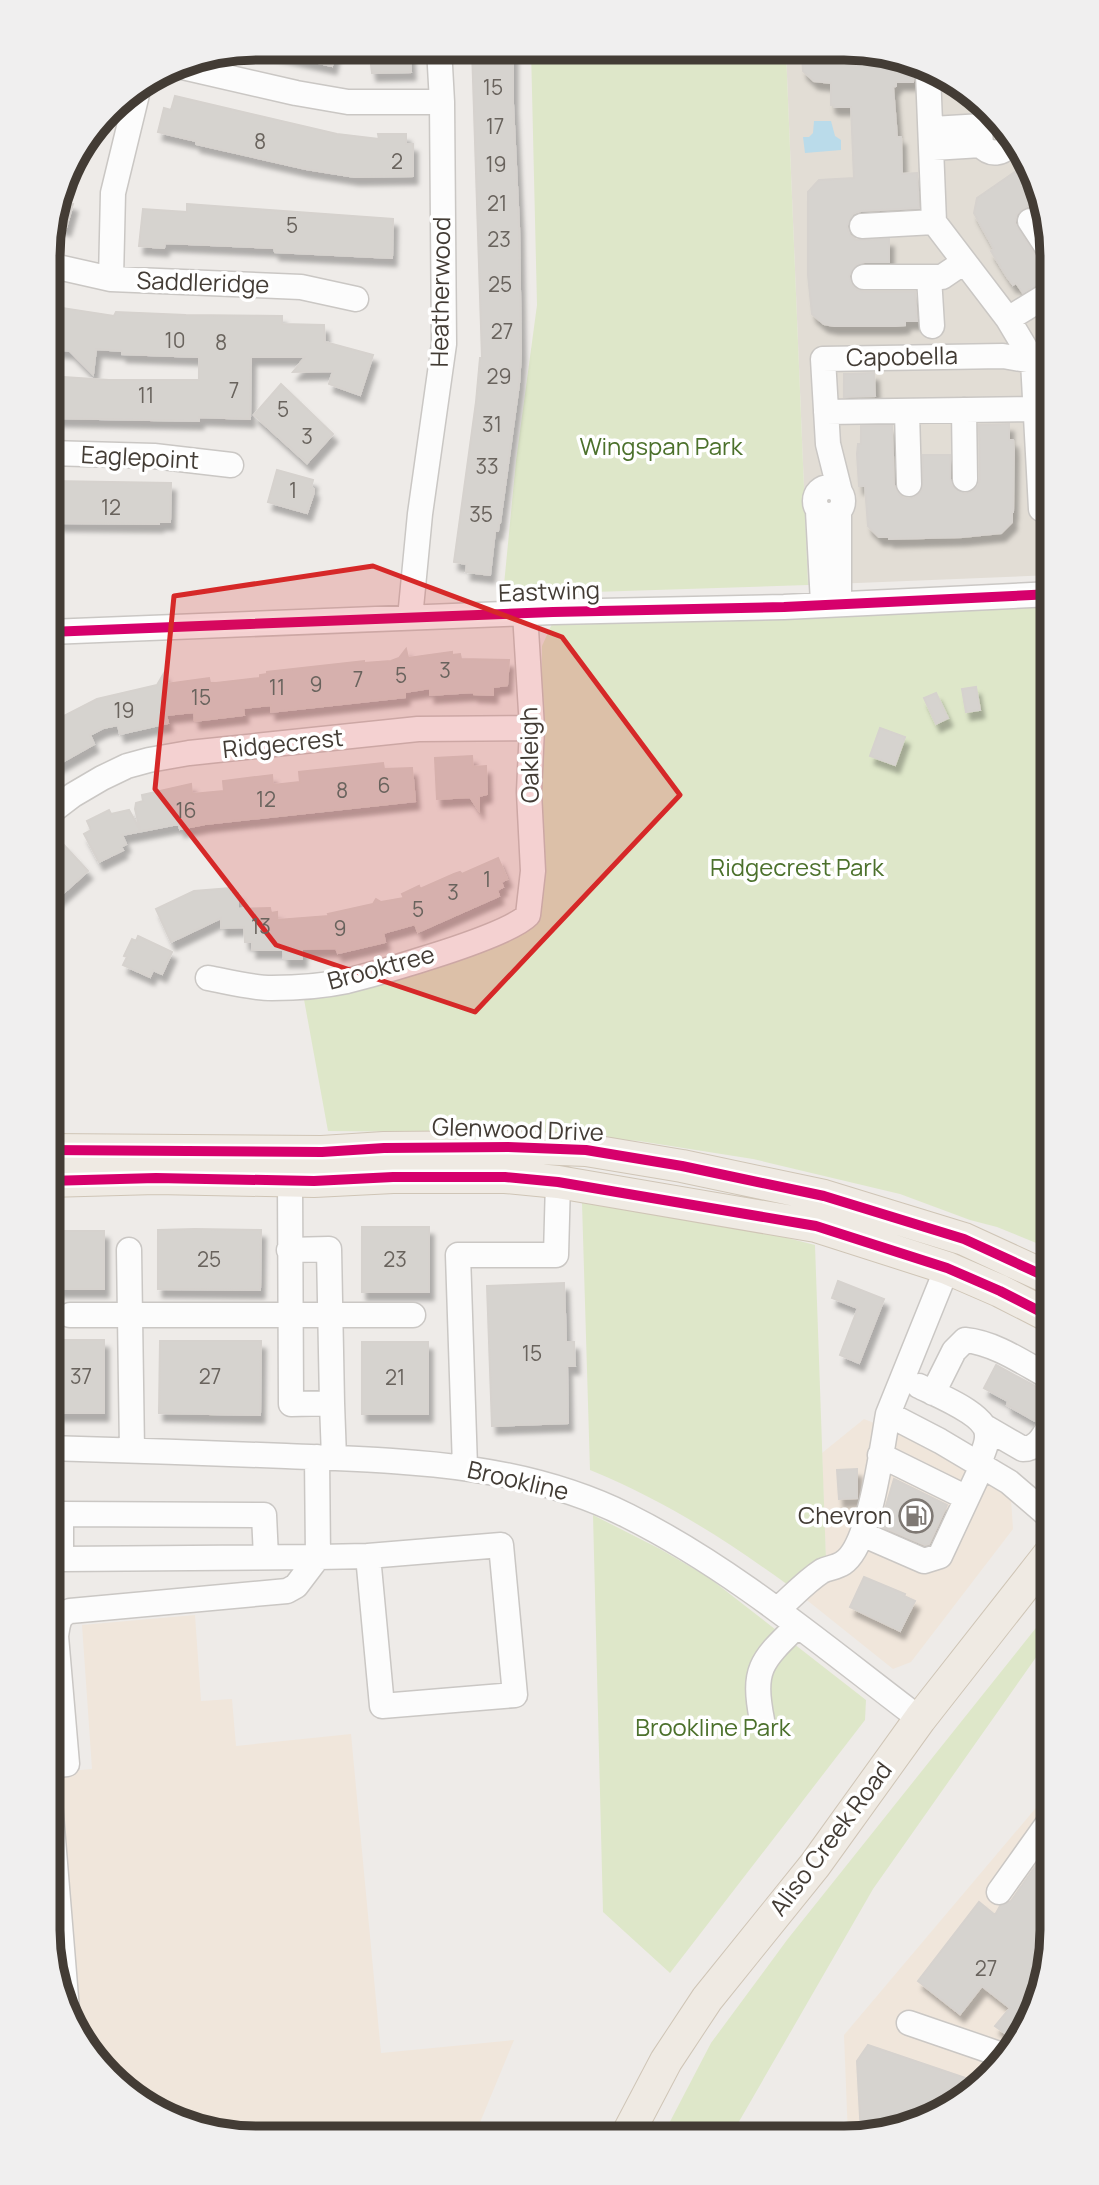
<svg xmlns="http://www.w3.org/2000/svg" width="1099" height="2185" font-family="Manrope,sans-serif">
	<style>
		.residential { fill: #e2ddd5 }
		.commercial { fill: #f0e6db }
		.green { fill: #dee7c9 }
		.water { fill: #badbea }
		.building { fill: #d6d3cf; stroke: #d6d2ce; stroke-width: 2; filter: url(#shadow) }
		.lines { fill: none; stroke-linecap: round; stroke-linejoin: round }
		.minor-casing { stroke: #cac7c4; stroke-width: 27 }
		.major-casing { stroke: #cfc5b6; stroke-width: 34 }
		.minor { stroke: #fcfcfc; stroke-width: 24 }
		.major { stroke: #efeae3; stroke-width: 32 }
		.cycleway-casing { stroke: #fff; stroke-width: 15 }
		.cycleway { stroke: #d6006c; stroke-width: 10 }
		.marked { fill: #d62828; fill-opacity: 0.2; stroke: #d62828; stroke-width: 5; stroke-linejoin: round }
		.labels { text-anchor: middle; stroke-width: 7; stroke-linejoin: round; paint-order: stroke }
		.number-label { font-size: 21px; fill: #69635d }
		.street-label { font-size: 24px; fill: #433c35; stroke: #fff }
		.park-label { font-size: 24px; fill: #4c712c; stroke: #fff }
		.poi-label { font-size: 24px; fill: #433c35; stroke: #fff; text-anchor: end }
		.rim { fill: none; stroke: #433c35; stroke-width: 9 }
	</style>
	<defs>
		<filter id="shadow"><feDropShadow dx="4.5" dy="8" stdDeviation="2" flood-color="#0004"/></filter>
	</defs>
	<rect width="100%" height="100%" fill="#eeebe8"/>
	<path class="residential" d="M786,51H884L980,99L1041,189L1052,256V575L808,585Z"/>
	<path class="commercial" d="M864,1419L940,1449L1011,1499L1013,1529L911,1662L893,1669L788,1585L826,1560L822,1453Z
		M195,1615L201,1701L232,1699L236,1746L351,1734L381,2053L514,2040L474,2137L228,2136L175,2122L118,2086L58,1996L47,1929V1773L92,1769L82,1625Z
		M1051,1790V1944L1036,2009L1008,2057L960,2102L910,2127L848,2137L844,2035Z"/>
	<path class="green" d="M531,49L786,51L808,585L503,595L516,461L537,305Z
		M1052,598L1051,1249L997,1227L970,1220L900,1194L753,1159L639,1141L544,1133L328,1131L301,983L525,918L536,862L541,732L542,646L555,617Z
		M582,1203C661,1212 738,1225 815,1245L826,1560L788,1585C723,1538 665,1501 590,1470Z
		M593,1515L660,1549L708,1577L866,1700L865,1720L670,1973L603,1912Z
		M1051,1609V1636L873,1889L737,2125L733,2137H662L711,2043L787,1940Z"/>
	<path class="water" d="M814,121H831L835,136L841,140V150L805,153L803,137H809L813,133Z"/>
	<path class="building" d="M275,47L311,48H336L332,66L274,53Z
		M369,48H410L411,72L372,73Z
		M472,49H513V104L519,226L521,354L519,384L500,523H499L498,531H495L490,575L466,572L467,564L454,562L476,402L480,358H482Z
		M802,51H884L915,66L913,82H896V86L893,87L897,137H901L902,174L917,173L919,208L861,211L853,214L847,226L850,235L856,240L889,239V262H864L856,265L849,276L852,285L857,290L864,292H915L917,321H905V325L896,326H834L824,324L812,314L808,275V192L819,180L854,178L851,107H834V105H831V83L814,81L803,71Z
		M175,96L337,134L379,139L378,134H406V144H413V176L355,177L306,169L196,144V141L158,132L164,108L171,110Z
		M1019,169L1022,172L1027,169L1041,189L1042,195L1035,199L1045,212L1046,218L1037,208L1028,206L1017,214L1015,223L1039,261L1045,267L1052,268V277L1023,293L1016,283L1013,285L1007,277L991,251L994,249L974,213L977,198Z
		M58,199L73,204L66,228L51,223Z
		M187,204L393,219L392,258L275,252L274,248L165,243L164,248L139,246L143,209L187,212Z
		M49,306L114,316L116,312L186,315L282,316V324L324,325L325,342L373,355L360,395L329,384L333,371L293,372L305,357H251L250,419L199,417V421L49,418V376L109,380H199V357L122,354V351L96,349L93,374L70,351L49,348Z
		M874,373L875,396L844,397V374Z
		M281,384L333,434L307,463L254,415Z
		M1009,424V440H1013L1014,449L1013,512H1012V522L1001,533L962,537L889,539V537H879L868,526L865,486H859L857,454L858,444H861V426H892L894,485L901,497L909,499L917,496L922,490L923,455H950V479L953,487L965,494L973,491L978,486L980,479L979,425Z
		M277,470L313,480L311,488L314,489V492L307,513L268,502Z
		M51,481L171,483L170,522H159V524L59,523V520L51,519Z
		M406,649L408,658L452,652V655L460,654L461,659L509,660L507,685L493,687V695L474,694V692L430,695V688L405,692V697L271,712V705L243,708L244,715L195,721L194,712L166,715L168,723L120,734L118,725L103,728L90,735L94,744L48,770V724L97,699L157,685L164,673L166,684L209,678L210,683H216L260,678V675L267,674V672L364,661V663L391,661L399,658Z
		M976,687L980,710L966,712L962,689Z
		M936,693L948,718L936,724L924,698Z
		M880,728L905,737L895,765L870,756Z
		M472,756L473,767L486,766L487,794L479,796V810L470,797L437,799L435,758Z
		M383,763L384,769L412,768L415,801L205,824L180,829L179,825H173L122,835L126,844L121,847L123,850L99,862L84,834L91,830L87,821L109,810L111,814L129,810L140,830L135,809L136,803L143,801L142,795L191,784L192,794L224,791L223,781L272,775L273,785L300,782L299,772Z
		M63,844L88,871L48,907V870L54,864L49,857Z
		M498,858L507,879L501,882L503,887L497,890L499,896L418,932L415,924L383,933L385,942L338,953L336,948L302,949V959H284L283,950H252V942H245L244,927L221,928V918L171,942L156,909L194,891L230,888V893H238V909L270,908L271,913L277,912V920L329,916L328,914L373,904L376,899L381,902L404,898L402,894L419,886L420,889L454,874L460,872L462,874Z
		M138,936L172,952L162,974L153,970L150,977L123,965L127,957L124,956L132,939L136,941Z
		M362,1227H429V1292H362Z
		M195,1229L261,1230L260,1290L158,1289V1230Z
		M58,1231H104V1289H58Z
		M838,1281L884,1299L859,1363L840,1355L858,1308L832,1298Z
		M564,1283L566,1342H574L575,1366H567L568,1423L492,1426L487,1286Z
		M58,1340H104V1413H58Z
		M160,1341H261L260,1415L159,1413Z
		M362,1342H428V1414H362Z
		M996,1365L1044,1391L1051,1393L1035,1421L1007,1405L1008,1401L984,1388Z
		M857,1469V1498L839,1499L837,1470Z
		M894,1479L947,1505L929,1544L925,1545L880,1526Z
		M864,1577L905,1594L904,1596L915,1601L900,1631L850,1607Z
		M1051,1844V1944L1036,2009L1017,2042L995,2026L1010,2008L982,1986L960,2014L918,1981L979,1902L995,1915L1000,1906L1011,1901Z
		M868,2045L980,2083L960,2102L910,2127L861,2135L857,2061Z"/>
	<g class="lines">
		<defs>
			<path id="minor" d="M174,65L296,93L348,102H442
				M928,73L934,222L1008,319L1033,361L1041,509H1052
				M995,121L986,123L980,130L981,145C990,156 1003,155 1010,142
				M932,129L983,126
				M933,148L981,145
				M1030,221L1051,253
				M862,226L934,222
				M49,265L111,279L301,287L356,299
				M864,277H942L964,262
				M929,277L932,326
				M111,279L113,193L139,86
				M1008,319L1052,292
				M964,410L965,479
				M826,412L1036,409
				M907,412L909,484
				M49,453L154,456L231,465
				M815 501a14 14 0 1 1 28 0a14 14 0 1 1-28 0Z
				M840,492L828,444L823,359L1003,356L1033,361L1052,367
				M818,511L823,603
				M839,512V602
				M410,618L420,514L444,344L442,102L439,48
				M49,632L553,612L784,607L1052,594
				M48,814L73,795L102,778L127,766L149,760L189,753L418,729L532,728
				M208,978C229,982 251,988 272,988C297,988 323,986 347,981C382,972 507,937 528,915L533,871L529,792L532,728L525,613
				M290,1181L291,1404L332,1403L334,1458
				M129,1250L132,1450
				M289,1250L329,1249L332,1403
				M947,1268L888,1414L940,1441L1009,1482L1051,1518
				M70,1315H413
				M919,1386C937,1395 989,1415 987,1437C987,1446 981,1456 979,1464
				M933,1393L954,1351L965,1340C996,1343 1025,1364 1051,1378
				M985,1427L1023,1449C1038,1449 1044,1435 1051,1423
				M48,1448C127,1450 207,1453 286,1456C404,1461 520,1462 628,1516C734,1569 826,1648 920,1719
				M880,1455L967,1498
				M317,1457L318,1557L368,1556L501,1545L515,1695L382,1706L368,1556
				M465,1467L458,1255H556L558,1182
				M862,1534L924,1561L940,1556L982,1466
				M266,1557L264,1515L61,1514V1559L318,1557
				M777,1610C792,1597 805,1582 822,1571C829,1568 837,1567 843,1563C870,1546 882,1447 888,1414
				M762,1720C752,1669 761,1661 797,1626
				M47,1766L67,1764L56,1636C58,1624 58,1615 70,1611L287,1591L296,1586L318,1557
				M49,1790L67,2010
				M999,1892L1051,1819
				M909,2023L1008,2057"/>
			<path id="major" d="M48,1150L322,1152L384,1148L508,1147L586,1150L682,1166L824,1196L964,1239L1051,1279
				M48,1181L156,1178L314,1181L393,1177H505L558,1182L816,1226L947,1268L1000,1291L1051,1317
				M626,2137L666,2061L707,1999L815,1865L920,1719L1051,1552"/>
		</defs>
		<use href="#minor" class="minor-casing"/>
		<use href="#major" class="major-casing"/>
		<use href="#minor" class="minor"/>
		<use href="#major" class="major"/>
		<defs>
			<path id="cycleway" d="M49,632L553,612L784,607L1052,594
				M48,1150L322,1152L384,1148L508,1147L586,1150L682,1166L824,1196L964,1239L1051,1279
				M48,1181L156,1178L314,1181L393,1177H505L558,1182L816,1226L947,1268L1000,1291L1051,1317"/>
		</defs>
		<use href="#cycleway" class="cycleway-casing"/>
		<use href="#cycleway" class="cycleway"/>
	</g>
	<path class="marked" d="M373,566L562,637L680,795L475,1012L276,945L155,789L174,596Z"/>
	<defs>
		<symbol id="fuel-ring" viewBox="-11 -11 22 22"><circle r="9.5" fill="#fff" stroke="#7f7974" stroke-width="1.5"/><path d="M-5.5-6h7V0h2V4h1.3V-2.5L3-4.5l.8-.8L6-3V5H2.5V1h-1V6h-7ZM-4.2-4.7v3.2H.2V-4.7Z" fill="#7f7974"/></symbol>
	</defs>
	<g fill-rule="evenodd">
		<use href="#fuel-ring" x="897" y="1497" width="38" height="38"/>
	</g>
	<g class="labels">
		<g class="number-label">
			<text x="493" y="95">15</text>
			<text x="495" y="134">17</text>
			<text x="260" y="149">8</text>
			<text x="397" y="169">2</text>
			<text x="496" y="172">19</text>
			<text x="497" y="211">21</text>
			<text x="292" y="233">5</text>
			<text x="499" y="247">23</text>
			<text x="500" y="292">25</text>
			<text x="502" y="339">27</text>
			<text x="175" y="348">10</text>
			<text x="221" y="350">8</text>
			<text x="499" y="384">29</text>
			<text x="234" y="398">7</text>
			<text x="146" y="403">11</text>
			<text x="283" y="417">5</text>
			<text x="492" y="432">31</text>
			<text x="307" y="444">3</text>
			<text x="487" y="474">33</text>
			<text x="293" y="498">1</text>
			<text x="111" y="515">12</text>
			<text x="481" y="522">35</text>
			<text x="445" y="678">3</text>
			<text x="401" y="683">5</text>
			<text x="358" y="687">7</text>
			<text x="316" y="692">9</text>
			<text x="277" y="695">11</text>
			<text x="201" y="705">15</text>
			<text x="124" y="718">19</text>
			<text x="384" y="793">6</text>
			<text x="342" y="798">8</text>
			<text x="266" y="807">12</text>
			<text x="186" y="818">16</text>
			<text x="487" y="887">1</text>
			<text x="453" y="900">3</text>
			<text x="418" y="917">5</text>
			<text x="261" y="934">13</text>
			<text x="340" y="936">9</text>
			<text x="209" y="1267">25</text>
			<text x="395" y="1267">23</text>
			<text x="532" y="1361">15</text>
			<text x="81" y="1384">37</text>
			<text x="210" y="1384">27</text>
			<text x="395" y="1385">21</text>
			<text x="986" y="1976">27</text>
		</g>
		<g class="street-label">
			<text transform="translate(203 283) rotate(2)" y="8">Saddleridge</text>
			<text transform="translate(441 292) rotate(-89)" y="8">Heatherwood</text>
			<text transform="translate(902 357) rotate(-1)" y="8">Capobella</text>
			<text transform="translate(140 458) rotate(3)" y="8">Eaglepoint</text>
			<text transform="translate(549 592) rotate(-2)" y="8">Eastwing</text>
			<text transform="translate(283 744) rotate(-6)" y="8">Ridgecrest</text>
			<text transform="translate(530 755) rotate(-91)" y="8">Oakleigh</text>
			<text transform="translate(381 968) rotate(-15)" y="8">Brooktree</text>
			<text transform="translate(518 1130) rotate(2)" y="8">Glenwood Drive</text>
			<text transform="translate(518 1481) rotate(13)" y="8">Brookline</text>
			<text transform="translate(831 1839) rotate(-53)" y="8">Aliso Creek Road</text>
		</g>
		<g class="park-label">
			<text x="661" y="455">Wingspan Park</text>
			<text x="797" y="876">Ridgecrest Park</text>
			<text x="713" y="1736">Brookline Park</text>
		</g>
		<g class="poi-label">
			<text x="892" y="1524">Chevron</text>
		</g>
	</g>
	<path d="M0 0H1099V2185H0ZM256 60H844A196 196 0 0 1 1040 256V1930A196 196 0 0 1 844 2126H256A196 196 0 0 1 60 1930V256A196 196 0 0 1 256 60Z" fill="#f0efef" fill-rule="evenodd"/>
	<path class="rim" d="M256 60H844A196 196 0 0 1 1040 256V1930A196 196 0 0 1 844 2126H256A196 196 0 0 1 60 1930V256A196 196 0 0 1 256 60Z"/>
</svg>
